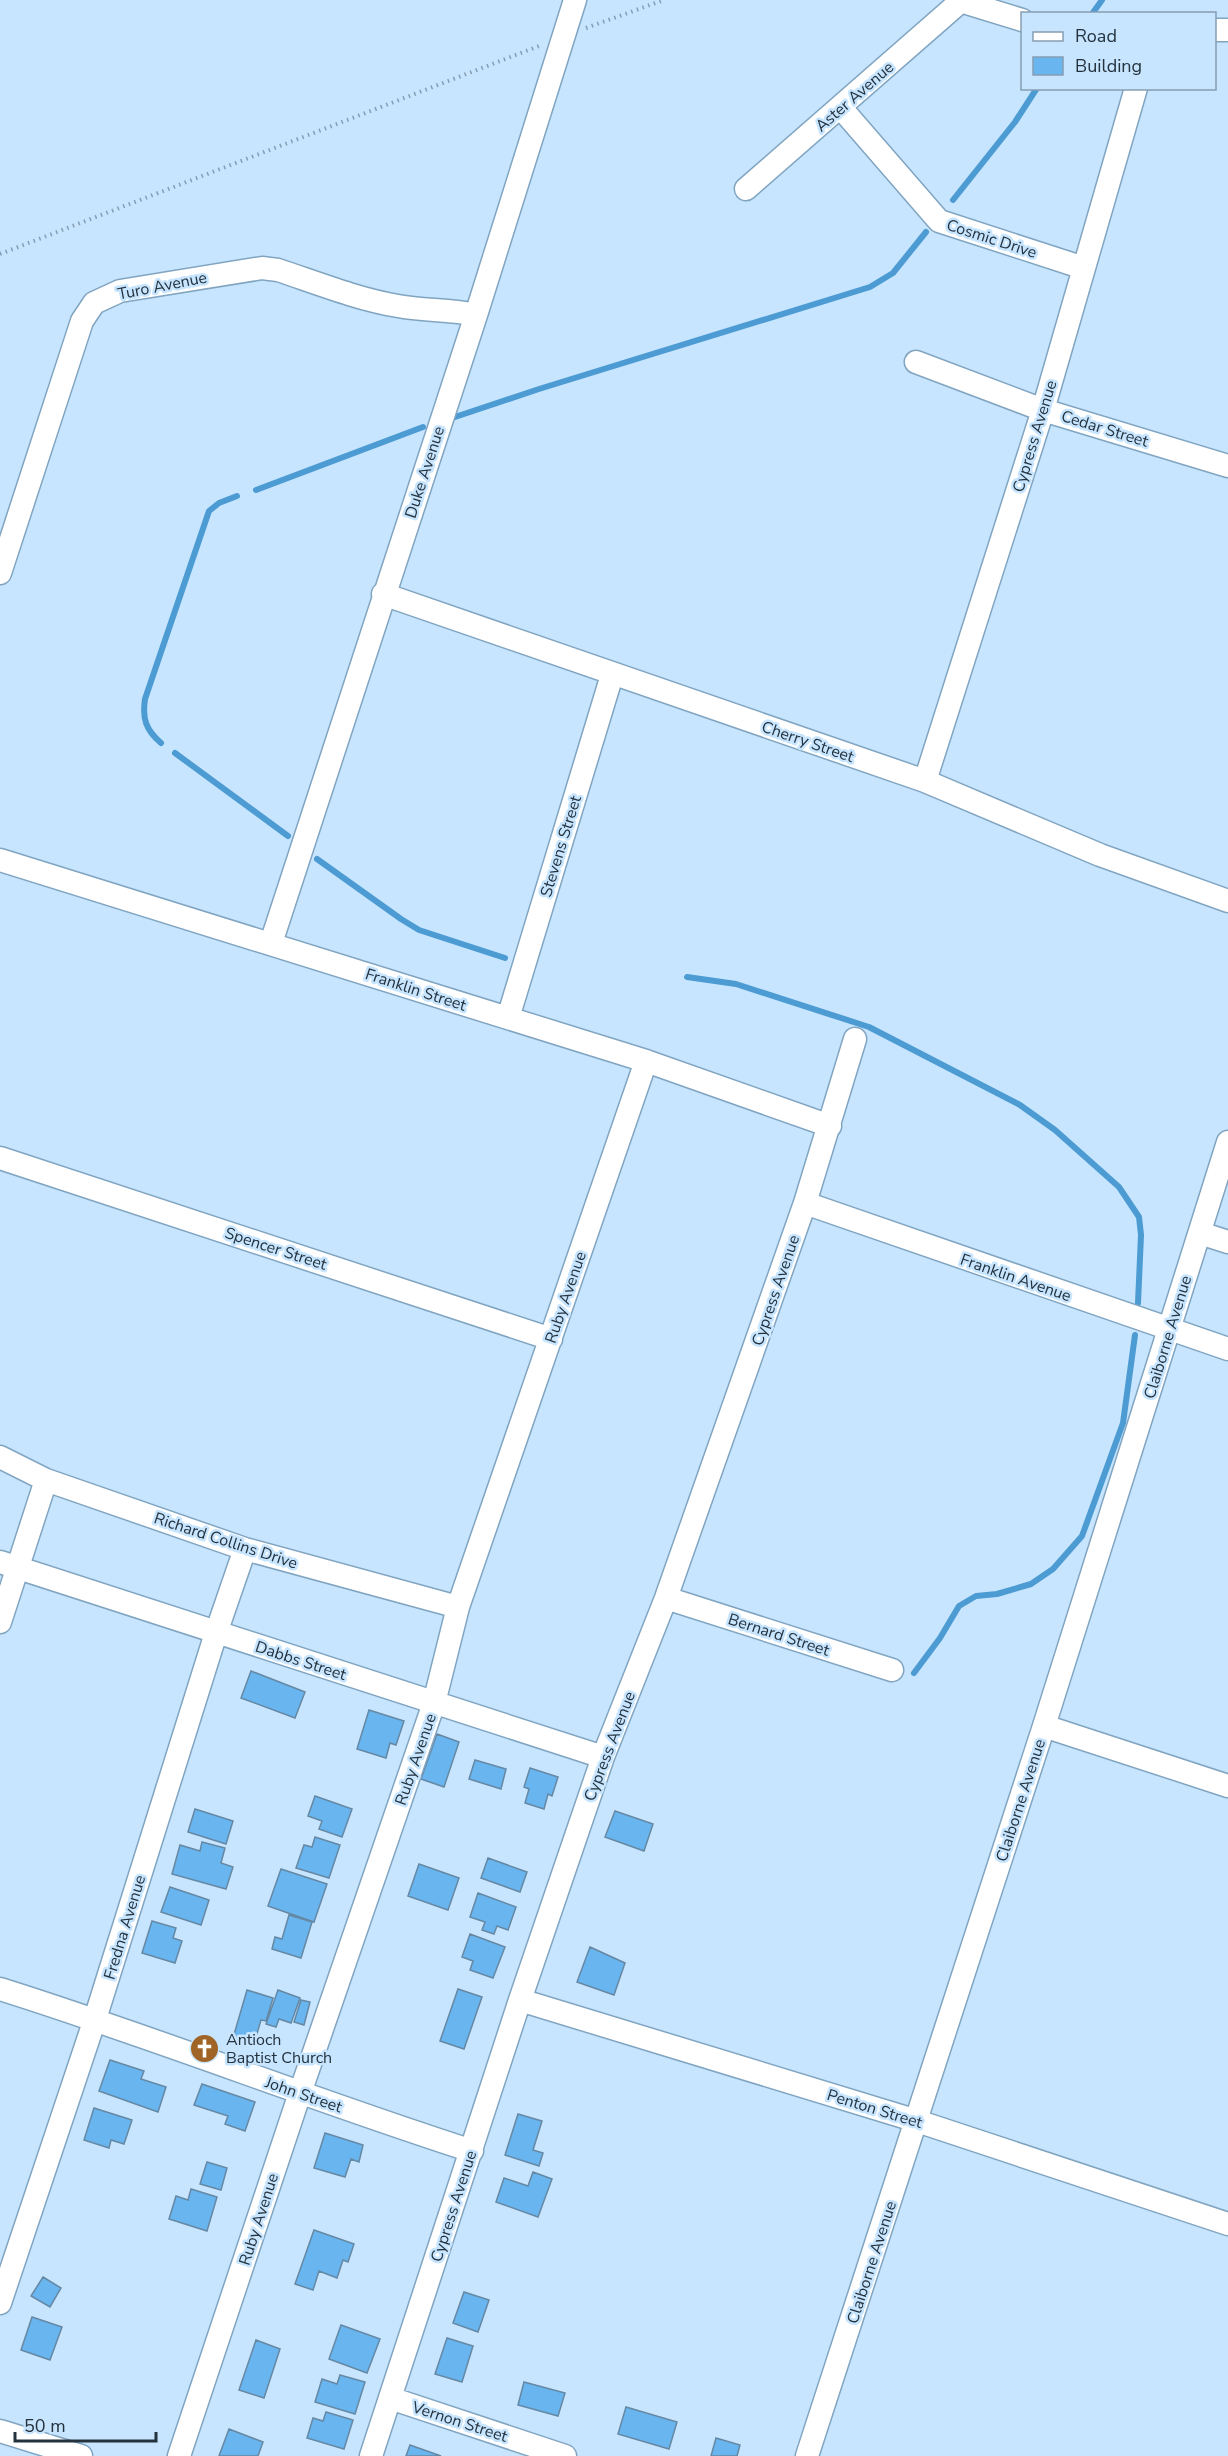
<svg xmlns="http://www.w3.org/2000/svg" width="1228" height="2456" font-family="'Nunito Sans',sans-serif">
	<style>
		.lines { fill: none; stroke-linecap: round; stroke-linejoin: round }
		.stream { stroke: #4d9bd3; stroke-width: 6 }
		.building { fill: #68b5ef; stroke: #6588a4; stroke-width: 1.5 }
		.minor-casing { stroke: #81a5c1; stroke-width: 25 }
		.path { stroke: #879eb2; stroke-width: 4; stroke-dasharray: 1.5 4.5; stroke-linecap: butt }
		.minor { stroke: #fff; stroke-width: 22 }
		.labels { text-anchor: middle; stroke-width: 5; stroke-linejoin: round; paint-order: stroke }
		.street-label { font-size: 16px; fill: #24323e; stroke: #c7e5fe }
		.poi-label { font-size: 16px; fill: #24323e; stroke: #c7e5fe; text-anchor: start }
	</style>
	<rect width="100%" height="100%" fill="#c7e5fe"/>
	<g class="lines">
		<path class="stream" d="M1092,14L1102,0
			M953,200L1015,122L1037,88
			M455,417L539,389L870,287L893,273L926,232
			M256,490L423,427
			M161,743C146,730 142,719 145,699L209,511L219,503L237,496
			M175,753L288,836
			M317,859L401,919L419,930L505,958
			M687,977L736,984L869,1027L1020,1105L1055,1130L1119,1187L1139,1217L1141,1235L1138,1303
			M914,1673L940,1638L959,1606L976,1596L997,1594L1031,1584L1053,1569L1082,1536L1123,1423L1135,1335"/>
	</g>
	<path class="building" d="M251,1671L305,1692L295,1718L241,1698Z
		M369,1710L404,1721L396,1745L390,1743L386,1758L357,1749Z
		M437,1734L459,1742L444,1787L421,1779Z
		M475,1760L506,1769L501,1789L469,1779Z
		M530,1768L558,1777L552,1796L548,1794L544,1809L525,1803L529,1789L524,1787Z
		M315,1796L352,1809L342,1837L319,1829L322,1821L308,1816Z
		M195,1809L233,1821L226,1844L188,1832Z
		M615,1811L653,1824L644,1851L605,1837Z
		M315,1837L340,1845L329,1878L296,1868L304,1845L312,1847Z
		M202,1842L225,1848L221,1863L233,1867L226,1889L172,1874L180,1845L200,1851Z
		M488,1858L527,1872L520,1892L481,1878Z
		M419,1864L459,1878L448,1910L408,1896Z
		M281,1869L327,1884L314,1922L268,1906Z
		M170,1887L209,1900L201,1925L161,1912Z
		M478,1893L516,1907L508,1930L497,1926L494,1934L482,1930L485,1922L470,1917Z
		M289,1915L312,1922L301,1958L272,1949L275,1937L282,1939Z
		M152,1921L176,1928L173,1938L182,1941L175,1963L142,1953Z
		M470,1934L505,1947L493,1978L470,1970L473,1961L462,1957Z
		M590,1947L625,1963L614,1995L577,1982Z
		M458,1989L482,1997L464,2049L440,2041Z
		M247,1990L273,1998L266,2021L261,2020L254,2044L233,2038Z
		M278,1990L300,1998L291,2023L279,2019L276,2027L266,2024Z
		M301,2000L310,2002L304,2025L294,2022Z
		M110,2060L144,2071L141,2079L166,2087L158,2112L99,2091Z
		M202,2084L255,2102L245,2131L225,2124L228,2116L194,2105Z
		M94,2108L132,2120L124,2144L111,2140L109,2148L84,2140Z
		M518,2114L542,2121L533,2150L543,2153L539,2166L505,2155Z
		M325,2133L363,2145L359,2162L351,2159L345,2177L314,2168Z
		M207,2162L227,2168L221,2190L200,2184Z
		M533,2172L552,2179L538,2217L496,2202L504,2178L528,2186Z
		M191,2189L217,2197L207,2231L169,2219L176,2196L188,2200Z
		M314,2230L354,2244L348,2262L343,2260L337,2278L319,2271L313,2290L295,2284Z
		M43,2277L61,2288L50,2307L31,2296Z
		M464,2292L489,2300L478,2332L453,2323Z
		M32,2317L62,2327L50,2360L21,2350Z
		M341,2325L380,2339L367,2373L329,2359Z
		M447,2338L473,2346L462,2382L435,2374Z
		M256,2340L280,2349L264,2398L239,2390Z
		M340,2375L365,2382L355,2414L315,2402L322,2379L337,2384Z
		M524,2382L565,2393L558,2416L518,2405Z
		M626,2407L677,2422L669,2449L618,2434Z
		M326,2412L353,2420L344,2449L307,2438L313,2418L323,2421Z
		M229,2429L263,2442L258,2456H219Z
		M716,2438L740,2445L737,2456H711Z
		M410,2445L441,2456H406Z"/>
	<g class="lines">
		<defs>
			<path id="minor" d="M957,0L1022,20
				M1214,30H1228
				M841,108L939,221L1084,268
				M746,189L961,1
				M916,362L1043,410L1228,466
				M0,573L82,321L94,303L120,291L262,268L278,270C317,283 357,299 398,306C424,311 450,309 476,315
				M383,594L925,781L1100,855L1228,901
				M925,781L1043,410L1136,88
				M0,860L646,1061L830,1126
				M271,943L476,315L575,0
				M508,1018L612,675
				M0,1158L551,1339
				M805,1203L1228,1349
				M1200,1233L1228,1242
				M0,1457L46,1480L245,1549L458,1607
				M0,1562L603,1757
				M666,1598L892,1670
				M0,1622L46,1480
				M1044,1726L1228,1786
				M0,1989C159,2039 313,2100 472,2151
				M520,2000L917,2121L1228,2224
				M0,2303L95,2019L216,1633L245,1549
				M390,2398L565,2456
				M0,2431L81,2456
				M179,2456L300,2093L434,1703L458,1607L646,1061
				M371,2456L520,2000L603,1757L666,1598L805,1203L855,1039
				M807,2456L1044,1726L1228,1142"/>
		</defs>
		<use href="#minor" class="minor-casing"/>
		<path class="path" d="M586,28L664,0
			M0,254L539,46"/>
		<use href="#minor" class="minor"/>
	</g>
	<defs>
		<symbol id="church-disc" viewBox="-11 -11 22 22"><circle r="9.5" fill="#a06426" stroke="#c7e5fe"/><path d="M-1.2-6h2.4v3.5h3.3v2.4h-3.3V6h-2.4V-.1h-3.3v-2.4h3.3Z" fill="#fff"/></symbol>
	</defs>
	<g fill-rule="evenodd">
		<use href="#church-disc" x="188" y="2032" width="33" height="33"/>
	</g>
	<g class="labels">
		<g class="street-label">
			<text transform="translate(854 96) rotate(-41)" y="6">Aster Avenue</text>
			<text transform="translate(992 238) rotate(18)" y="6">Cosmic Drive</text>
			<text transform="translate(162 285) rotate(-11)" y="6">Turo Avenue</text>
			<text transform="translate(1105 428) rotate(17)" y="6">Cedar Street</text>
			<text transform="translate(1034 436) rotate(-73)" y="6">Cypress Avenue</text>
			<text transform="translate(424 472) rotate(-72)" y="6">Duke Avenue</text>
			<text transform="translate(808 741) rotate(19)" y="6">Cherry Street</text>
			<text transform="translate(560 846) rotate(-73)" y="6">Stevens Street</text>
			<text transform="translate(416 989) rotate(18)" y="6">Franklin Street</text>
			<text transform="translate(276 1248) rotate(18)" y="6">Spencer Street</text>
			<text transform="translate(1016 1277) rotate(19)" y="6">Franklin Avenue</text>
			<text transform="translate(775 1290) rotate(-71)" y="6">Cypress Avenue</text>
			<text transform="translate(565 1297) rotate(-71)" y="6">Ruby Avenue</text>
			<text transform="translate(1167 1337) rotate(-73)" y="6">Claiborne Avenue</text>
			<text transform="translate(226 1540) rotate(18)" y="6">Richard Collins Drive</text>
			<text transform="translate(779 1634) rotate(18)" y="6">Bernard Street</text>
			<text transform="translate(301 1660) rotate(18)" y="6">Dabbs Street</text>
			<text transform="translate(609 1746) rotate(-69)" y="6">Cypress Avenue</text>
			<text transform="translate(415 1759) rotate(-71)" y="6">Ruby Avenue</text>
			<text transform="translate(1020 1800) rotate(-72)" y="6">Claiborne Avenue</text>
			<text transform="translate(124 1927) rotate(-73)" y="6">Fredna Avenue</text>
			<text transform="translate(304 2094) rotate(19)" y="6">John Street</text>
			<text transform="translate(875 2108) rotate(17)" y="6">Penton Street</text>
			<text transform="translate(453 2206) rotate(-72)" y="6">Cypress Avenue</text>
			<text transform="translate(258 2219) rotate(-72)" y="6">Ruby Avenue</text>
			<text transform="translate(871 2262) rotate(-72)" y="6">Claiborne Avenue</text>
			<text transform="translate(460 2421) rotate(18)" y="6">Vernon Street</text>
		</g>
		<g class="poi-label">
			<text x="226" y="2045">Antioch<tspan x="226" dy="18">Baptist Church</tspan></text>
		</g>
	</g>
	<rect x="1021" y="12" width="195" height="78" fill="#c7e5fe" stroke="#869db1" stroke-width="1.5"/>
	<rect x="1033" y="32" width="30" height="9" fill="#ffffff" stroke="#869db1" stroke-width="1.5"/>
	<text x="1075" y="42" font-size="18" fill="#24323e">Road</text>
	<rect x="1033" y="57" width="30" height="18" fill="#68b5ef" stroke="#869db1" stroke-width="1.5"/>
	<text x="1075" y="72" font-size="18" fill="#24323e">Building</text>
	<path d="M15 2432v9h141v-9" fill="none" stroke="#24323e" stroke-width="3"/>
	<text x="24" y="2432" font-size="18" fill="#24323e" stroke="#c7e5fe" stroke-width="4.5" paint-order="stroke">50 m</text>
</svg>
